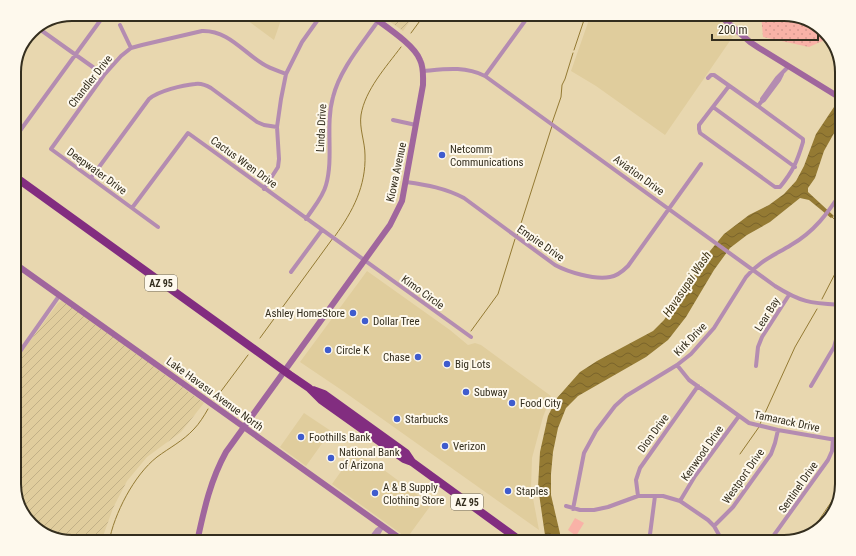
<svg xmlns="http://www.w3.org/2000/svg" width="856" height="556" font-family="'Roboto Condensed',sans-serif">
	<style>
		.built { fill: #e0cd9d }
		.industrial { fill: url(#industrial-furrows) }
		.park { fill: url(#park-dots) }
		.pitch { fill: #f9b2a7 }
		.water { fill: url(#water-waves) }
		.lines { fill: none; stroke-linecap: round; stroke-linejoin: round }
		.stream { stroke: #947a33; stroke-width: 1 }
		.street { stroke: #b48cb1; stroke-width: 4 }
		.secondary { stroke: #a0669d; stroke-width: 6 }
		.highway { stroke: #822d80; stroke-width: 8 }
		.poi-dot { fill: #3f5cce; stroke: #fef9ed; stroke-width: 1.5 }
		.labels { text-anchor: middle; stroke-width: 4; stroke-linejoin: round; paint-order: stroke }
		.shield { fill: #fef9ed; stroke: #716b5c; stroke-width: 1 }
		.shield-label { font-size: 10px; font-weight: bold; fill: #342e1e }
		.street-label { font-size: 11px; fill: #342e1e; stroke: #fef9ed }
		.poi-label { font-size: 11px; fill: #342e1e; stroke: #fef9ed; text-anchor: start }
		.water-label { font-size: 12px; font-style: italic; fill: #403414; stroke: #fef9ed }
		.rim { fill: none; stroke: #342e1e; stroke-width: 2 }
	</style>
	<defs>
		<pattern id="industrial-furrows" width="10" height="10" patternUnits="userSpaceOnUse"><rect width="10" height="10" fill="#e0cd9d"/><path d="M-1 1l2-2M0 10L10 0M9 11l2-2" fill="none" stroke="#c1b087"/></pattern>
		<pattern id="park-dots" width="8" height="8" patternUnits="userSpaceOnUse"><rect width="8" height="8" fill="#f9b2a7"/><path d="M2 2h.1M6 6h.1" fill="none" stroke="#d6998f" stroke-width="1.8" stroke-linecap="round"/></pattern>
		<pattern id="water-waves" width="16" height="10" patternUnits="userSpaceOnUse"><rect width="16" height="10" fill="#947a33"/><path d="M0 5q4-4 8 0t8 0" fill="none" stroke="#7a642b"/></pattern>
	</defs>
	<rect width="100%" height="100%" fill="#e8d7af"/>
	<path class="built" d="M243,14H288L281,20L274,40L247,20Z
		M591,14H712L734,35L665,135L596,86L571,71Z
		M367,271L450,330L468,345L475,343L481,345L551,396L543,417L532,458L531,488L539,530L343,391L300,362Z
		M304,413L331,431L306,466L280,447Z
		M355,452L383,471L384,470L431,505L407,538L332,484Z"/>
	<path class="industrial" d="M379,14H415L403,31Z
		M61,301H64L204,403L181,432L147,457L127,481L113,508L101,542H72L40,532L22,513L14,487V363L58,303Z"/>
	<path class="park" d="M761,14H784L816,24L829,38L809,47L763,37Z"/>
	<path class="pitch" d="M575,518L584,523L576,536L568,530Z"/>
	<path class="water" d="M842,77V119L824,151L815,178L808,188V192L834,216L831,218L809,200L800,198L770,222L747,235L730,248L714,270L686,317L668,340L646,357L578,396L566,408L558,428L553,452L551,474V495L562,542H546L538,487L540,452L548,416L557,398L580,372L597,361L653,331L664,320L710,251L724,234L749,215L769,205L784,194L796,181L804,166L816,134L836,104Z"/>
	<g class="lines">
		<path class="stream" d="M411,33L425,14
			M574,50L586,14
			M552,123L561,97L562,85L565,79L573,53
			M832,217L842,226
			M335,236C353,211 366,186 365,155C365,142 359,128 361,115C365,90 386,67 401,47
			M517,236L552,126
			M822,299L842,260
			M471,331L498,294L515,239
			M260,338L333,238
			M216,398L248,355
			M760,424L795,347L817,309
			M740,454L759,427
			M809,535L840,489
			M109,542C114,514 134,475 157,457C169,448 183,441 194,429C199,424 204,416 208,409"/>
		<path class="street" d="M120,25L131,48
			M38,28L104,75
			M423,71C446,69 464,66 485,76L775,286C802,303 811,303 842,305
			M485,76L530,14
			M708,78L711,75H714L758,106L761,102L764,100L779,80L782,74
			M729,86L699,125V129L700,133L775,187H780C793,171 797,162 803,142V139L758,106
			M762,99L777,78L788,67
			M713,107L795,167
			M393,120L416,125
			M14,139L105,14
			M91,178L149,99C158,91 183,85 195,84C201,83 206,85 211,88L257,122L264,125L277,127
			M406,182C427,185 445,188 464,198L555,265C568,272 594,280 610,277C617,276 623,271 628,266L701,164
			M264,189L278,167L279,159L277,127L281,99L286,74L302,42L322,14
			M132,208L188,133L471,337
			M306,219C313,208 323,197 326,185C334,157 325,126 333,97C340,69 362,44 378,21
			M158,227L51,149L104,75L121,56L131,48L142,45L202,31C228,30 243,52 263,64C271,69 279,71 286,74
			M291,272L322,230
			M14,360L59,296
			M677,365L689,380L749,423L778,430L842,441
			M756,366L758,347L762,337L789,295
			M811,386L834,347L837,336L840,305
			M638,496L636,480L640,468L698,386
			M680,501L695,476L739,416
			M566,506L580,510H594L608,507L638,496H663L680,501L708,520L714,526L723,542
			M573,509L584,453L596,431L615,406L626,396L677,365L691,354L714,328L746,277C759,261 775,255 791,245C814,232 828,213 842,191
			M714,526L733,507L771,454L775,443L778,430
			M368,542L377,530L383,526
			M373,542L383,526
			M649,542L655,496
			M769,542L828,460L832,451L833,439"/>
		<path class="secondary" d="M718,14L750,42L759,48L842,99
			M30,33L32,31
			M14,263L405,542
			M197,542C204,510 210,481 226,452L390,225L402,201L423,85C423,76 424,68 420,60C414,44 383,25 369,14"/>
		<path class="highway" d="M14,176L290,375L309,388L321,400L404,459L412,462L522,542
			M313,390L324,394L381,435L406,453L412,462"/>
	</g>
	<g class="poi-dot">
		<circle cx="442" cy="155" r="4"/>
		<circle cx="353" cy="313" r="4"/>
		<circle cx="365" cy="321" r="4"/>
		<circle cx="328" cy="350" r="4"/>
		<circle cx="418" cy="357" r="4"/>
		<circle cx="447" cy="364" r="4"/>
		<circle cx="466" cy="392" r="4"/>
		<circle cx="512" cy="403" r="4"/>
		<circle cx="397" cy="419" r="4"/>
		<circle cx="301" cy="437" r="4"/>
		<circle cx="445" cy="446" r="4"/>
		<circle cx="331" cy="458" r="4"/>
		<circle cx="508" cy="491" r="4"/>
		<circle cx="375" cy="493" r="4"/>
	</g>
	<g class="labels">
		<g class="shield">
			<rect x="145" y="275" width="32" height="16" rx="3"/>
			<rect x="451" y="494" width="32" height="16" rx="3"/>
		</g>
		<g class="shield-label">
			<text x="161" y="287">AZ 95</text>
			<text x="467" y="506">AZ 95</text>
		</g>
		<g class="street-label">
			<text transform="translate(90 81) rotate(-52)" y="4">Chandler Drive</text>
			<text transform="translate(321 128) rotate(-87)" y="4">Linda Drive</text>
			<text transform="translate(244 162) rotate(36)" y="4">Cactus Wren Drive</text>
			<text transform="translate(97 171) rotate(36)" y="4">Deepwater Drive</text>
			<text transform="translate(396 172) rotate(-78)" y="4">Kiowa Avenue</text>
			<text transform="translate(639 175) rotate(36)" y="4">Aviation Drive</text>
			<text transform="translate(541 243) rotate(35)" y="4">Empire Drive</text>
			<text transform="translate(423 292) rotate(36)" y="4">Kimo Circle</text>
			<text transform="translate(767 314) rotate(-58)" y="4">Lear Bay</text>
			<text transform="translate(690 339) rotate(-46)" y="4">Kirk Drive</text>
			<text transform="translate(215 394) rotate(36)" y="4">Lake Havasu Avenue North</text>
			<text transform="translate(787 421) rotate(12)" y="4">Tamarack Drive</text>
			<text transform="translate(653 433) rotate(-54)" y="4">Dion Drive</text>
			<text transform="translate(702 453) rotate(-55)" y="4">Kenwood Drive</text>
			<text transform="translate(743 476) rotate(-55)" y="4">Westport Drive</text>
			<text transform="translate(798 487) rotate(-55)" y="4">Sentinel Drive</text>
		</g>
		<g class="poi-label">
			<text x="450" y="153">Netcomm<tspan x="450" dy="13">Communications</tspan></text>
			<text x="345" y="317" text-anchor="end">Ashley HomeStore</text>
			<text x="373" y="325">Dollar Tree</text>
			<text x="336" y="354">Circle K</text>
			<text x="410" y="361" text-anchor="end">Chase</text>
			<text x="455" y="368">Big Lots</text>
			<text x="474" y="396">Subway</text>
			<text x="520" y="407">Food City</text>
			<text x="405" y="423">Starbucks</text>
			<text x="309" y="441">Foothills Bank</text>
			<text x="453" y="450">Verizon</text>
			<text x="339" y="456">National Bank<tspan x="339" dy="13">of Arizona</tspan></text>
			<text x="383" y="491">A &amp; B Supply<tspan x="383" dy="13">Clothing Store</tspan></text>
			<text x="516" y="495">Staples</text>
		</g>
		<g class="water-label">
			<text transform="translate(687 284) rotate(-56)" y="4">Havasupai Wash</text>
		</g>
	</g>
	<path d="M0 0H856V556H0ZM72 21H784A51 51 0 0 1 835 72V484A51 51 0 0 1 784 535H72A51 51 0 0 1 21 484V72A51 51 0 0 1 72 21Z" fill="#fef9ed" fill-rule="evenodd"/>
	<path class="rim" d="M72 21H784A51 51 0 0 1 835 72V484A51 51 0 0 1 784 535H72A51 51 0 0 1 21 484V72A51 51 0 0 1 72 21Z"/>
	<path d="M712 34v6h106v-6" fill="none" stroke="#342e1e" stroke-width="2"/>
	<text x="718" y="34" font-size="12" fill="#342e1e" stroke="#fef9ed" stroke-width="3" paint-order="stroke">200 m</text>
</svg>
